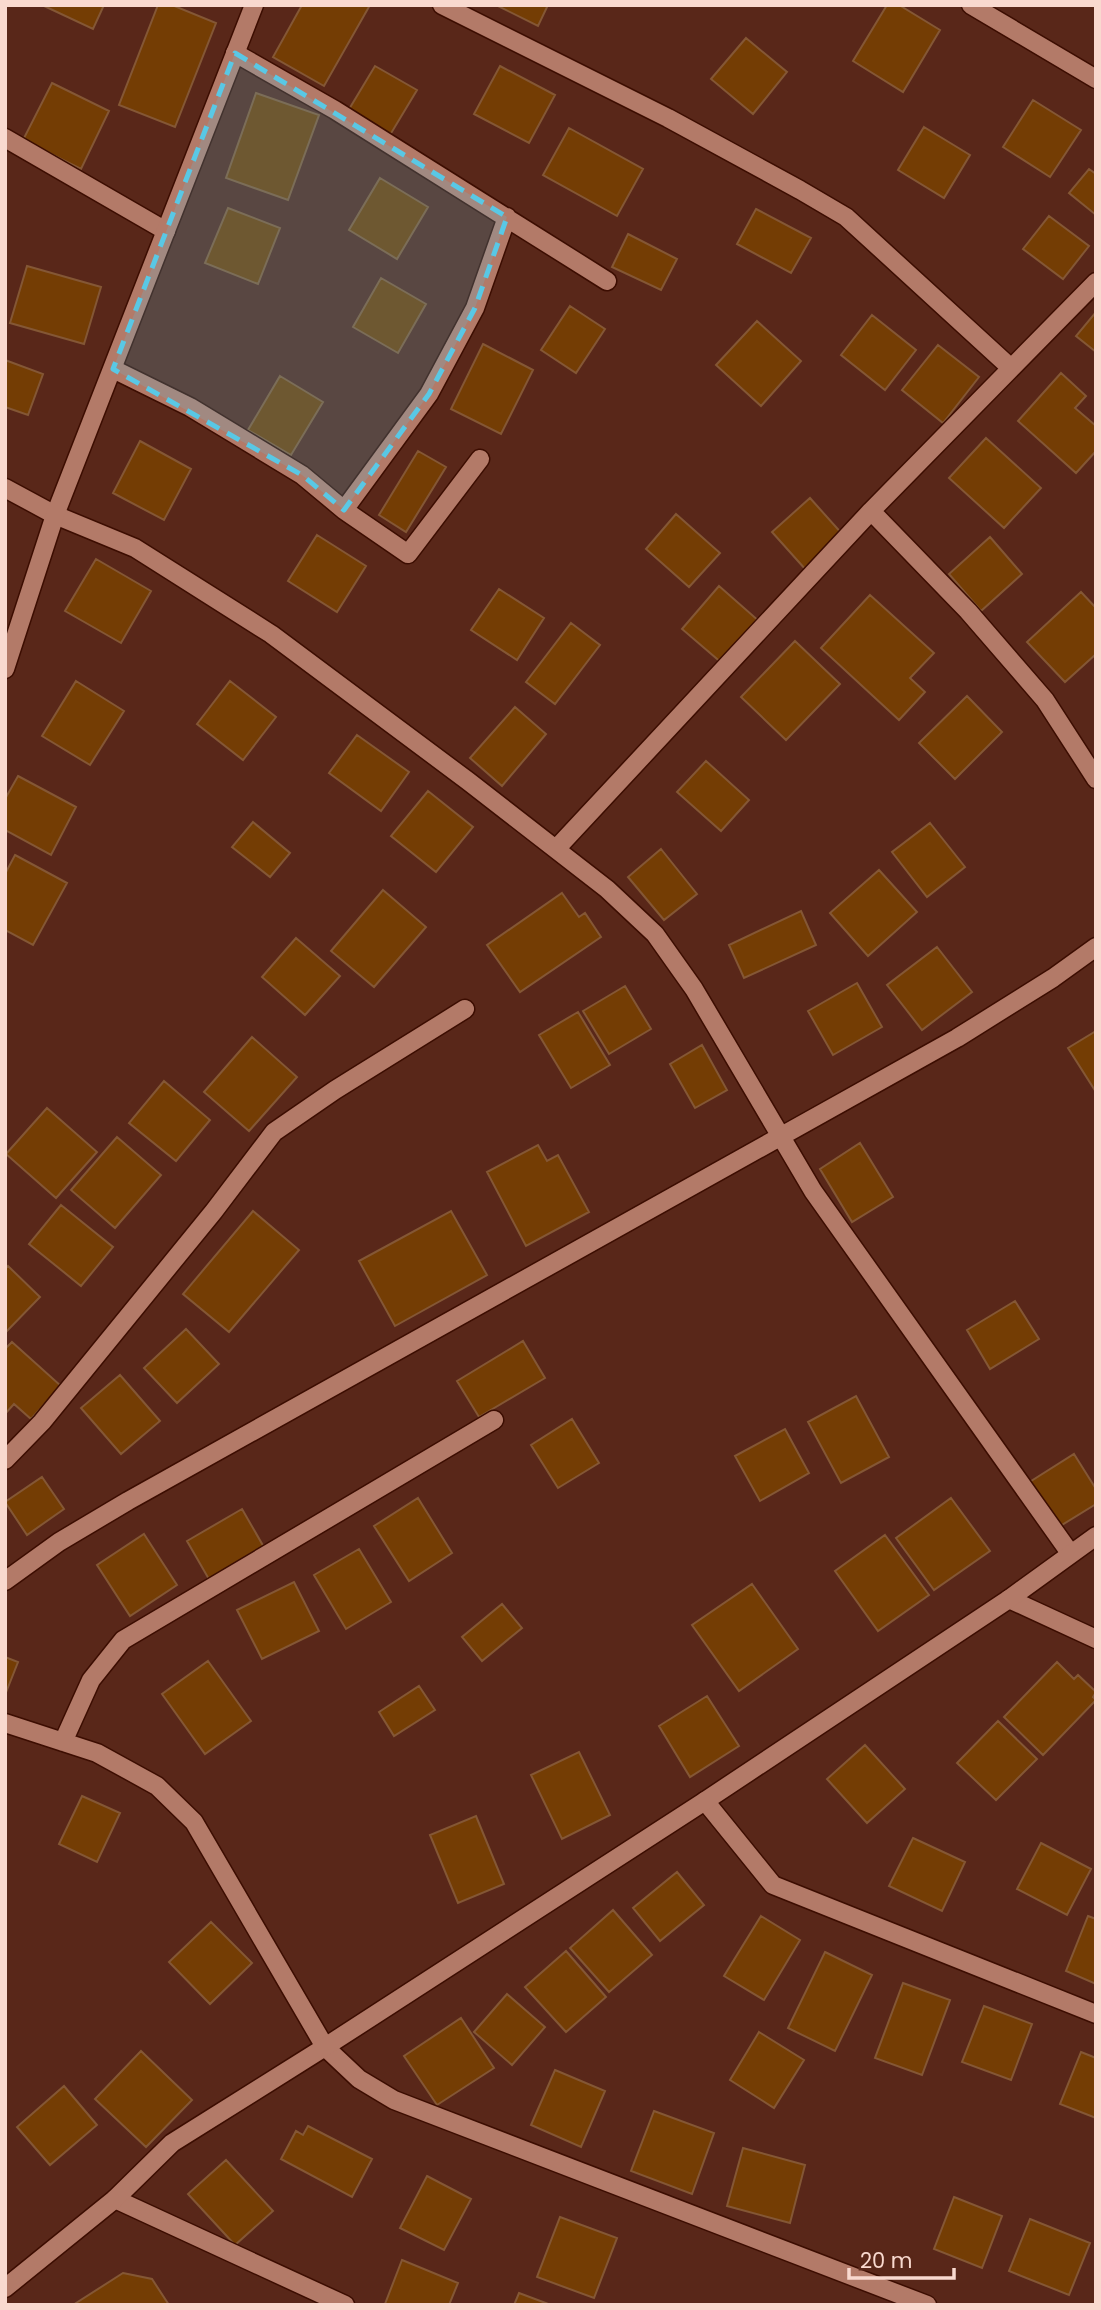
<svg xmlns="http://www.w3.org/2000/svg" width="1101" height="2310" font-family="Poppins,sans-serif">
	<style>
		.building { fill: #743d04; stroke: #845735; stroke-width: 2 }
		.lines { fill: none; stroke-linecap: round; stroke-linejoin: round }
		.street-casing { stroke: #3c0d01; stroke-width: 21 }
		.secondary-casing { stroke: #3c0d01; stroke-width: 21 }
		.street { stroke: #b37a68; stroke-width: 18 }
		.secondary { stroke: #b37a68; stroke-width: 18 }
		.marked { fill: #59c8e5; fill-opacity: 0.2; stroke: #59c8e5; stroke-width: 5; stroke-dasharray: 14 9; stroke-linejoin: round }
	</style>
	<rect width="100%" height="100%" fill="#592719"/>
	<path class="building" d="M42,5H104L93,29Z
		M158,5H172L216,23L175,127L119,105Z
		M302,5H370L324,86L273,57Z
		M496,5H548L538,26Z
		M887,5H899L940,30L903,92L853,61Z
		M746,38L787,72L753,114L711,79Z
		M375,66L417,90L390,135L348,111Z
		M500,66L555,95L529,143L474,114Z
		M52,83L109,111L81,169L23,140Z
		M256,93L319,115L288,200L226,178Z
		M1033,100L1081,130L1050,177L1003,147Z
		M924,127L970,155L944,198L898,170Z
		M569,128L643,169L617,216L543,175Z
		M1089,169L1096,174V215L1069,193Z
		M380,178L428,207L397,259L349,230Z
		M228,208L280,228L258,284L205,263Z
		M756,209L811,238L791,273L737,244Z
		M1049,216L1089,246L1063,279L1023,249Z
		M628,234L677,259L661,290L612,267Z
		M27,266L101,287L84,344L10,323Z
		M381,278L426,304L398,353L353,327Z
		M570,306L605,329L576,373L541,350Z
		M1096,312V352L1076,336Z
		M872,315L916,350L885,390L841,355Z
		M757,321L801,361L761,406L716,365Z
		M483,344L533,370L501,434L451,409Z
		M938,345L979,377L943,423L902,390Z
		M5,360L43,374L28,415L5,407Z
		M1061,373L1086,396L1075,408L1096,426V451L1076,473L1018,421Z
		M280,376L323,402L291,455L248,430Z
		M986,438L1041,488L1004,528L949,478Z
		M140,441L191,469L164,520L113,493Z
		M418,451L446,467L406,532L379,515Z
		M810,498L844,536L806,570L772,532Z
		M676,514L720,553L689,587L646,549Z
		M317,535L366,566L337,612L288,581Z
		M990,537L1022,574L981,611L949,574Z
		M96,559L151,591L121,643L65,611Z
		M719,586L760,622L723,664L682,629Z
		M499,589L544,618L517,660L471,630Z
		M1081,592L1096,608V654L1065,682L1027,642Z
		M870,595L934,653L910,678L925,692L899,720L821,648Z
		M571,623L600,645L555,704L526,682Z
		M795,641L840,684L786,740L741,697Z
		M76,681L124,711L90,765L42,736Z
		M230,681L276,717L243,760L197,724Z
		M967,696L1002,732L955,779L919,743Z
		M515,707L546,734L502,786L470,758Z
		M357,735L409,772L381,811L329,773Z
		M706,761L749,800L721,831L677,792Z
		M18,776L76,807L51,855L5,830V799Z
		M428,791L473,827L436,872L391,836Z
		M253,822L290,853L270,877L232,847Z
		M930,823L965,867L927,897L892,852Z
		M661,849L697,894L664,920L628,877Z
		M15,855L67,883L33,945L5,930V874Z
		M879,870L917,912L868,956L830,913Z
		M383,890L426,927L374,987L331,951Z
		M562,893L579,917L585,913L601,937L520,992L487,945Z
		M801,911L816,945L744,978L729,945Z
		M296,938L340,976L305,1015L262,977Z
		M937,947L972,992L922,1030L887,985Z
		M857,983L882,1027L833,1055L808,1011Z
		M625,986L651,1029L609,1054L583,1011Z
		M578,1012L610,1065L571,1088L539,1035Z
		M1096,1031V1092L1068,1048Z
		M252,1037L297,1077L249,1131L204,1092Z
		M702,1045L727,1090L695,1108L670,1064Z
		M164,1081L210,1120L176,1161L129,1123Z
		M47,1108L97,1152L56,1198L6,1154Z
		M117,1137L161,1175L115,1228L71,1190Z
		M860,1143L893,1197L852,1222L820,1169Z
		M538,1145L547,1161L558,1155L589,1212L526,1246L487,1172Z
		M61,1205L113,1247L81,1286L29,1244Z
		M253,1211L299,1250L229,1332L183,1294Z
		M451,1211L487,1275L395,1326L359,1261Z
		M8,1266L40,1297L5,1333V1269Z
		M1015,1301L1039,1339L990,1369L967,1330Z
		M186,1329L219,1364L177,1403L144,1368Z
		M523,1341L545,1378L479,1417L457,1381Z
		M12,1342L61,1386L31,1419L14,1404L5,1414V1349Z
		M120,1375L160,1421L121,1454L81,1408Z
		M856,1396L889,1457L841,1483L808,1422Z
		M572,1419L599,1463L558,1488L531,1445Z
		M785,1429L809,1473L760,1501L735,1456Z
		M1074,1454L1096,1489V1504L1057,1528L1028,1483Z
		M42,1477L64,1509L27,1535L5,1502Z
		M418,1498L452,1553L409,1581L374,1526Z
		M951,1498L990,1551L934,1590L896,1538Z
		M242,1509L265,1549L210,1581L187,1541Z
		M144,1534L177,1585L130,1616L97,1565Z
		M885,1535L929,1595L878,1631L835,1571Z
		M359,1549L391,1602L346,1629L314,1575Z
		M294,1582L319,1631L262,1659L237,1610Z
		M752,1584L798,1649L739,1691L692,1625Z
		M502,1604L522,1628L482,1661L462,1637Z
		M5,1657L18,1662L5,1695Z
		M208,1661L251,1721L205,1754L162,1694Z
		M1057,1662L1074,1679L1078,1675L1096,1692L1093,1697L1096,1700L1043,1755L1004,1717Z
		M419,1686L435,1710L394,1736L379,1712Z
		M707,1696L739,1746L690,1777L659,1726Z
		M998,1721L1037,1759L996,1800L957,1763Z
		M865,1745L905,1789L867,1823L827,1779Z
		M579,1752L610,1815L562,1839L531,1775Z
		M82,1796L120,1813L97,1862L59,1844Z
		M476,1816L504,1884L458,1903L430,1835Z
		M913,1838L965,1862L942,1911L889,1886Z
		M1041,1843L1091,1869L1067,1915L1017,1889Z
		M677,1872L704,1905L660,1941L633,1908Z
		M613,1910L652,1955L609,1992L570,1948Z
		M761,1916L800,1940L764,2000L724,1976Z
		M1088,1916L1096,1919V1984L1066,1971Z
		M211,1922L252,1963L210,2004L169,1962Z
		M566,1951L606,1997L566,2032L525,1987Z
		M825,1952L872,1975L835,2051L788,2028Z
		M903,1983L950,2000L922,2075L875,2058Z
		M507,1994L545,2027L512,2065L474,2032Z
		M984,2006L1032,2024L1011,2080L962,2062Z
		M461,2018L494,2068L437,2105L404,2056Z
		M759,2032L804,2060L774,2108L730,2080Z
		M141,2051L192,2100L146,2147L95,2099Z
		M1081,2052L1096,2058V2118L1060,2104Z
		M555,2070L605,2091L581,2147L531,2125Z
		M64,2086L97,2125L50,2165L17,2127Z
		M654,2111L714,2133L692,2194L631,2171Z
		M308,2126L372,2159L352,2197L281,2159L296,2131L303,2135Z
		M743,2148L805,2165L790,2223L727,2206Z
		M226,2160L273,2211L235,2245L188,2194Z
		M427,2176L471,2199L444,2250L400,2228Z
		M954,2197L1002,2216L982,2268L934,2249Z
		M560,2217L617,2238L594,2298L537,2277Z
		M1030,2219L1090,2243L1069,2295L1009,2271Z
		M402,2260L458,2283L449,2305L385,2304Z
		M123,2273L152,2279L169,2305H73Z
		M519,2293L551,2305H514Z"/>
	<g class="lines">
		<defs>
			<path id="street" d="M442,5L668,118L800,190L846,217L1011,368
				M971,5L1096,79
				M235,53L335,110L607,281
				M5,138L166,231
				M113,369L190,407L302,475L344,510L408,554L480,459
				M5,488L55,515L135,548L271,634L468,781L607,889L655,934L694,989L813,1191L1070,1553
				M344,510L429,394L475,308L507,217
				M871,511L968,611L1045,700L1096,779
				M556,849L871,511L1096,282
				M5,1460L42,1422L214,1211L274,1132L335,1090L465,1009
				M5,1581L59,1542L128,1501L957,1038L1053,978L1096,947
				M1009,1599L1096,1639
				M5,1723L97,1753L157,1786L194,1822L325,2047L359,2079L394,2100L927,2305
				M63,1742L91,1680L123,1640L494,1420
				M705,1801L773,1885L1096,2014
				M115,2199L345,2305"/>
			<path id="secondary" d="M5,669L55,515L254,5
				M5,2288L115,2199L172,2143L325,2047L705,1801L1009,1599L1096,1536"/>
		</defs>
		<use href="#street" class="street-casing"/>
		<use href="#secondary" class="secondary-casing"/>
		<use href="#street" class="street"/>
		<use href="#secondary" class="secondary"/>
	</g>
	<path class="marked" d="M235,53L507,217L475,308L429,394L344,510L302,475L113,369Z"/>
	<rect width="1101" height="2310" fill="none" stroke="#f9d9cf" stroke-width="14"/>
	<path d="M849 2268v10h105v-10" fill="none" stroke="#f9d9cf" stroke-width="3.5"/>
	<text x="860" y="2268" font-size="21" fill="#f9d9cf" stroke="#592719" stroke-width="5" paint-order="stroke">20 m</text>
</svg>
